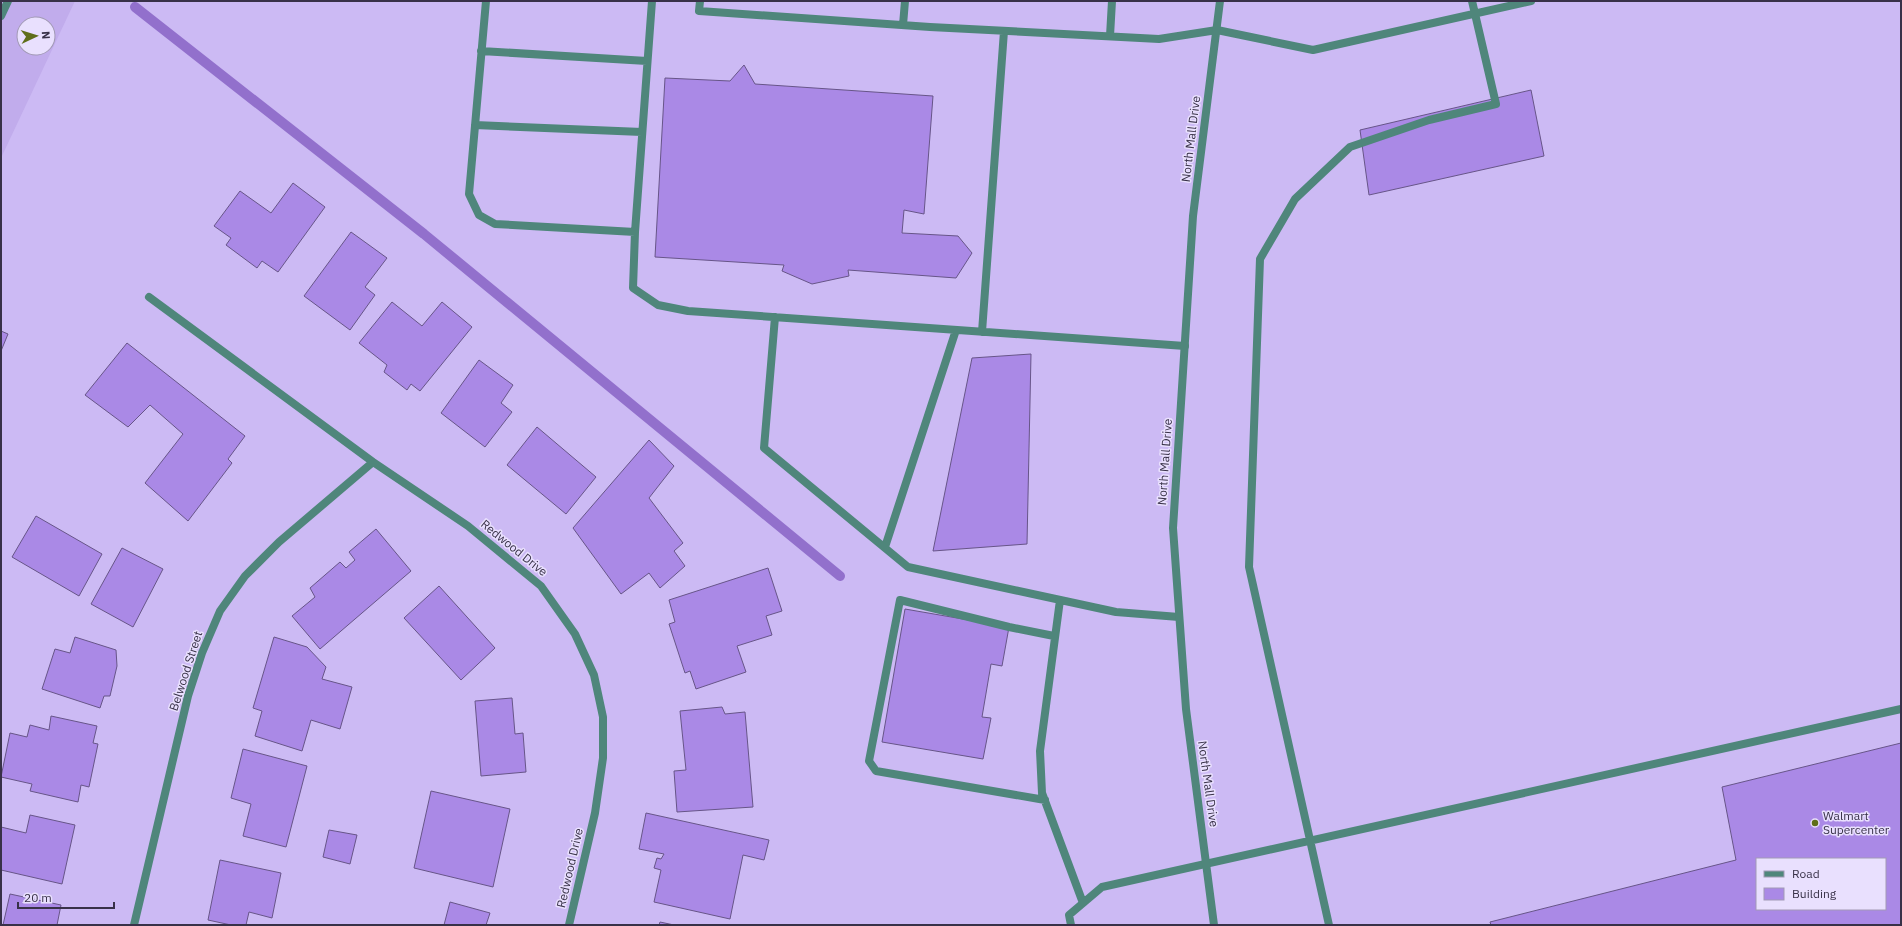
<svg xmlns="http://www.w3.org/2000/svg" width="1902" height="926" font-family="'IBM Plex Sans',sans-serif">
	<style>
		.built { fill: #c1acec; fill-rule: evenodd }
		.lines { fill: none; stroke-linecap: round; stroke-linejoin: round }
		.stream { stroke: #9270cc; stroke-width: 10 }
		.building { fill: #aa89e6; stroke: #675588; fill-rule: evenodd }
		.service { stroke: #4f867b; stroke-width: 8 }
		.minor { stroke: #4f867b; stroke-width: 8 }
		.tertiary { stroke: #4f867b; stroke-width: 8 }
		.poi-dot { fill: #5f6e1a; stroke: #e9e0fe; stroke-width: 1.5 }
		.labels { text-anchor: middle; stroke-width: 3; stroke-linejoin: round; paint-order: stroke }
		.street-label { font-size: 12px; fill: #383148; stroke: #e9e0fe }
		.poi-label { font-size: 12px; fill: #383148; stroke: #e9e0fe; text-anchor: start }
	</style>
	<rect width="100%" height="100%" fill="#ccbaf4"/>
	<path class="built" d="M1,1H75L1,158ZM24,24H48V48H24Z"/>
	<g class="lines">
		<path class="stream" d="M135,7L424,234L840,576"/>
	</g>
	<path class="building" d="M744,65L755,84L933,96L924,214L904,210L902,233L958,236L972,253L956,278L848,270L849,276L812,284L782,271L784,265L655,257L665,78L730,81Z
		M1531,90L1544,156L1369,195L1360,130Z
		M293,183L325,207L278,272L262,261L257,268L226,245L231,238L214,226L240,191L271,213Z
		M351,232L387,258L365,287L375,295L350,330L304,296Z
		M392,302L422,326L442,302L472,327L420,391L411,384L407,390L384,372L387,365L359,343Z
		M1,331L8,334L1,351Z
		M127,343L245,436L228,459L232,463L188,521L145,483L183,434L150,405L128,427L85,395Z
		M1031,354L1027,544L933,551L972,358Z
		M479,360L513,385L501,403L512,412L485,447L441,413Z
		M537,427L596,477L566,514L507,465Z
		M649,440L674,466L649,498L683,543L674,551L685,566L660,588L649,573L621,594L573,528Z
		M36,516L102,554L79,596L12,557Z
		M376,529L411,571L320,649L292,616L315,597L310,588L340,562L346,568L355,560L349,552Z
		M122,548L163,569L133,627L91,604Z
		M768,568L782,611L766,616L772,635L737,646L746,672L696,689L690,671L685,673L669,624L675,622L669,600Z
		M439,586L495,648L461,680L404,618Z
		M905,609L1009,627L1002,666L991,664L982,717L991,718L983,759L882,742Z
		M75,637L116,650L117,666L110,696H104L100,708L42,689L55,649L70,653Z
		M274,637L307,647L326,667L322,679L352,687L340,729L311,720L302,751L255,736L262,711L253,708Z
		M512,698L515,734L523,733L526,772L481,776L475,701Z
		M722,707L725,714L745,712L753,807L677,812L674,771L686,770L680,711Z
		M51,716L97,726L93,743L98,744L89,787L81,785L78,802L30,791L32,784L1,777L10,733L27,737L30,725L49,730Z
		M1901,743V925H1491L1490,922L1736,860L1722,787ZM1757,859H1885V909H1757Z
		M243,749L307,766L286,847L243,836L251,804L231,798Z
		M431,791L510,809L493,887L414,868Z
		M646,813L769,840L764,860L743,855L730,919L654,902L661,870L654,868L657,858L661,859L664,854L639,849Z
		M30,815L75,825L62,884L1,870V827L26,833Z
		M329,830L357,835L350,864L323,857Z
		M220,860L281,873L272,918L249,912L246,925H231L208,920Z
		M10,894L61,905L57,925H3Z
		M450,902L490,913L486,925H444Z
		M660,922L674,925H659Z"/>
	<g class="lines">
		<path class="service" d="M486,1L469,194L479,215L495,224L635,232L633,288L658,305L688,311L1185,346
			M700,1L699,11L930,27L1159,39L1217,30L1313,50L1531,1
			M1,16L8,1
			M903,25L905,1
			M1110,36L1112,1
			M481,51L647,61
			M475,125L642,132
			M635,232L652,1
			M775,317L764,448L908,567L1116,612L1179,617
			M982,332L1004,31
			M885,547L956,330
			M1060,600L1040,751L1042,793L1083,903
			M1045,800L876,771L869,761L900,600L1009,627L1054,636
			M1071,925L1069,915L1102,887L1901,709
			M1329,925L1249,567L1260,259L1295,199L1350,147L1429,120L1496,104L1472,1"/>
		<path class="minor" d="M149,297L373,462L468,526L541,586L575,634L594,675L603,717V758L595,813L569,925
			M134,925L188,696L202,653L220,611L245,576L279,542L373,462"/>
		<path class="tertiary" d="M1214,925L1186,709L1173,528L1193,216L1220,1"/>
	</g>
	<circle class="poi-dot" cx="1815" cy="823" r="4"/>
	<g class="labels">
		<g class="street-label">
			<text transform="translate(1191 139) rotate(-83)" y="4">North Mall Drive</text>
			<text transform="translate(1165 462) rotate(-86)" y="4">North Mall Drive</text>
			<text transform="translate(514 548) rotate(39)" y="4">Redwood Drive</text>
			<text transform="translate(186 671) rotate(-72)" y="4">Belwood Street</text>
			<text transform="translate(1208 784) rotate(82)" y="4">North Mall Drive</text>
			<text transform="translate(570 868) rotate(-77)" y="4">Redwood Drive</text>
		</g>
		<g class="poi-label">
			<text x="1823" y="820">Walmart<tspan x="1823" dy="14">Supercenter</tspan></text>
		</g>
	</g>
	<rect width="1902" height="926" fill="none" stroke="#383148" stroke-width="4"/>
	<rect x="1756" y="858" width="130" height="52" fill="#e9e0fe" stroke="#a29ab5"/>
	<rect x="1764" y="871" width="20" height="6" fill="#4f867b" stroke="#a29ab5"/>
	<text x="1792" y="878" font-size="12" fill="#383148">Road</text>
	<rect x="1764" y="888" width="20" height="12" fill="#aa89e6" stroke="#a29ab5"/>
	<text x="1792" y="898" font-size="12" fill="#383148">Building</text>
	<g transform="translate(36 36) rotate(86)"><circle r="19" fill="#e9e0fe" stroke="#a29ab5"/>
	<path d="M0-3L7 15L0 10L-7 15Z" fill="#5f6e1a"/>
	<text y="-6" font-size="11" font-weight="bold" text-anchor="middle" fill="#383148">N</text>
	</g>
	<path d="M18 902v6h96v-6" fill="none" stroke="#383148" stroke-width="2"/>
	<text x="24" y="902" font-size="12" fill="#383148" stroke="#e9e0fe" stroke-width="3" paint-order="stroke">20 m</text>
</svg>
